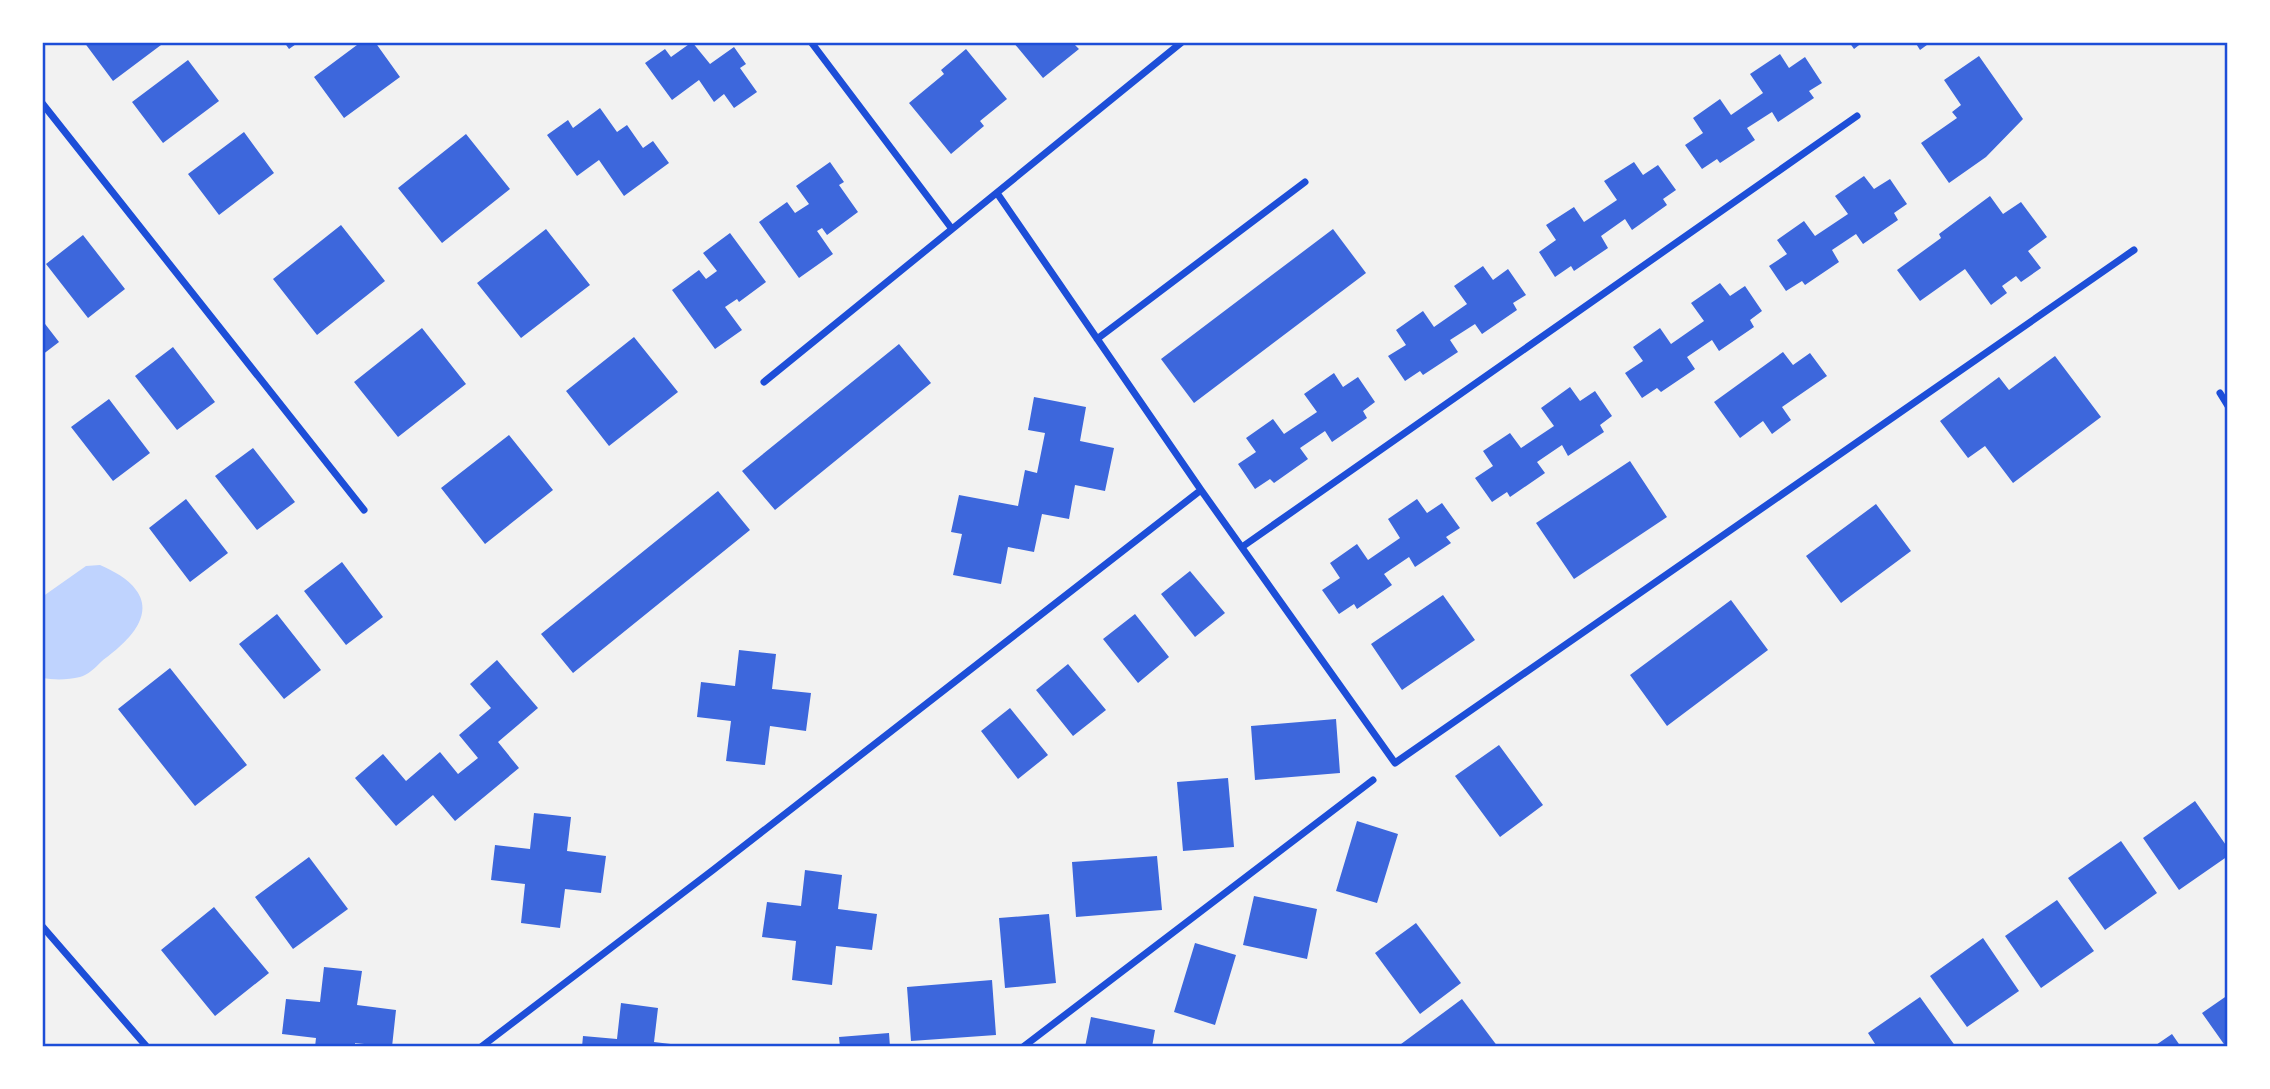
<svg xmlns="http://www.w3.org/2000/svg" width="2270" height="1089" font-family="'Nunito Sans',sans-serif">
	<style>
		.water { fill: #bfd3fe }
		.building { fill: #3d67dc }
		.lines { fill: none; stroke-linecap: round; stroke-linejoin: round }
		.minor { stroke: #1d4ed8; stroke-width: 7 }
		.neatline { fill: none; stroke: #1d4ed8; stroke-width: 2.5 }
	</style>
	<rect width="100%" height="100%" fill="#f2f2f2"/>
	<path class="water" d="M100,565C113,571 128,578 136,590C157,618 122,646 102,661C96,667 88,675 80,677C68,680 54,680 42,678V597L86,566Z"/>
	<path class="building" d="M84,42H165L113,81Z
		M284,42H299L289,49Z
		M361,42H375L400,77L344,118L314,77Z
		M692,42L710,64L734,47L746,64L740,68L757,92L734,108L724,94L714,102L699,80L672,100L645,63L665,49L671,57Z
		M1013,42H1072L1079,49L1043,78Z
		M1849,42H1863L1854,49Z
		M1915,42H1931L1920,50Z
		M966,49L1007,99L980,121L984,126L951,154L909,103L944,74L941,70Z
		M1780,54L1789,68L1805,57L1822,83L1809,91L1814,98L1778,122L1772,112L1747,128L1755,140L1720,163L1717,159L1702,169L1685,145L1703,133L1693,118L1720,99L1731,115L1763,93L1750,74Z
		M1979,56L2023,119L1986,157L1949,183L1921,143L1957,118L1952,112L1961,105L1944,80Z
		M188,60L219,101L163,143L132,102Z
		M600,108L617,132L627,125L643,148L653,141L669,163L624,196L599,160L577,176L547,135L568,120L573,128Z
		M244,132L274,173L219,215L188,174Z
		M466,134L510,189L442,243L398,188Z
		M830,162L844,182L839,185L858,212L827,235L822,228L817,231L833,254L799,278L759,222L787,202L795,213L809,204L796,186Z
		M1634,162L1643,175L1658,165L1676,190L1663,199L1667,205L1632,230L1625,219L1601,236L1608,248L1574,271L1571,266L1555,277L1539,252L1556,240L1546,225L1574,207L1584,222L1617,200L1604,181Z
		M1864,176L1874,189L1890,179L1907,204L1894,213L1898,220L1863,244L1856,234L1832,250L1839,262L1805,285L1802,281L1786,291L1769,266L1787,254L1777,240L1804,221L1815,236L1848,214L1835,196Z
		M1990,196L2003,214L2021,202L2047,237L2028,251L2041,268L2021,282L2016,276L2002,286L2007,293L1991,305L1965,269L1920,301L1897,270L1941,238L1939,234Z
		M341,225L385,281L317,335L273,279Z
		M546,229L590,285L521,338L477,283Z
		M1333,229L1366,273L1194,403L1161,359Z
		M730,233L766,282L739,302L737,299L725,307L742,330L715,349L672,290L699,270L706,279L717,271L703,253Z
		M83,235L125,289L88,318L46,264Z
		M1483,266L1493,280L1508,269L1526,295L1513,303L1517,310L1482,334L1475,324L1450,340L1458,352L1423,375L1420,371L1405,381L1388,356L1406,345L1396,330L1423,311L1434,327L1467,304L1454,286Z
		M1720,283L1730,296L1745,286L1762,311L1750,320L1754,327L1719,351L1712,340L1687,357L1695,369L1661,392L1657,388L1642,398L1625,373L1643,361L1633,347L1660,328L1671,344L1704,321L1691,303Z
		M42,320L59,342L42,355Z
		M422,328L466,384L398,437L354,382Z
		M634,337L678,392L609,446L566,391Z
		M899,344L931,383L775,510L742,471Z
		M173,347L215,402L177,430L135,376Z
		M1783,352L1793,365L1810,353L1827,376L1782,407L1791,420L1772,434L1763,421L1740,438L1714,402Z
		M2055,356L2101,417L2013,483L1985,446L1968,458L1940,421L1999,377L2009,390Z
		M1334,373L1343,387L1358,377L1375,402L1363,411L1367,418L1332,442L1325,431L1300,448L1308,459L1274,483L1270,479L1255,489L1238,464L1256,452L1246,438L1273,419L1284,434L1317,412L1304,394Z
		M1570,387L1580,401L1595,391L1612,416L1600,425L1604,432L1568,456L1562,445L1537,462L1545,473L1510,497L1507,492L1492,502L1475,478L1493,466L1483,451L1510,433L1521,448L1554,426L1541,408Z
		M1034,397L1086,407L1080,441L1114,448L1105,491L1075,485L1069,519L1042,514L1034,552L1008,547L1001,584L953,575L962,534L951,532L959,495L1018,506L1025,470L1037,473L1045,433L1028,430Z
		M109,399L150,453L113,481L71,427Z
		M509,435L553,490L485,544L441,488Z
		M253,448L295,502L257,530L215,476Z
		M1630,461L1667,517L1574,579L1536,523Z
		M718,491L750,530L573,673L541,634Z
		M186,499L228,553L190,582L149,528Z
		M1417,499L1427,513L1442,503L1460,528L1446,537L1451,543L1415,567L1409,557L1384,574L1392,585L1357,609L1354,604L1339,614L1322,590L1340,578L1330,563L1357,544L1368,560L1400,538L1388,519Z
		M1876,504L1911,551L1841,603L1806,556Z
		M342,562L383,617L346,645L304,591Z
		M1190,571L1225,613L1195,637L1161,594Z
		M1443,595L1475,640L1402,690L1371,644Z
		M1731,600L1768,650L1667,726L1630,675Z
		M277,614L321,670L284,699L239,644Z
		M1135,614L1169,657L1138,683L1103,639Z
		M739,650L776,654L772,689L811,693L806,731L770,726L765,765L726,761L731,721L697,717L701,682L735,686Z
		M497,660L538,708L498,742L519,768L455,821L433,795L396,826L355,778L383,754L406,781L440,752L458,774L478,758L459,735L491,708L470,684Z
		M1068,664L1106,710L1073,736L1036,690Z
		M170,668L247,765L195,806L118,709Z
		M1010,708L1048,755L1018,779L981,731Z
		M1336,719L1340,773L1255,780L1251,726Z
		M1499,745L1543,805L1500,837L1455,776Z
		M1228,778L1234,847L1183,851L1177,782Z
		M2195,801L2228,848V856L2179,890L2143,838Z
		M534,813L571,817L567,851L606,856L601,893L565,889L560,928L521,923L525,884L491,880L495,845L530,849Z
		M1357,821L1398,834L1377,903L1336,891Z
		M2121,841L2157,893L2105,930L2068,878Z
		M1157,856L1162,910L1076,917L1072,862Z
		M309,857L348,909L293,949L255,897Z
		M805,870L842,875L838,909L877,914L872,950L836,946L832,985L792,980L796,941L762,937L767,902L801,906Z
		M1254,896L1317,909L1307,959L1243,945Z
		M2057,900L2094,951L2041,988L2005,936Z
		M214,907L269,973L215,1016L161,950Z
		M1049,914L1056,983L1005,988L999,918Z
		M1416,923L1461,983L1420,1014L1375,953Z
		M1983,938L2019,991L1967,1027L1930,976Z
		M1195,943L1236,955L1215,1025L1174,1012Z
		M324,967L362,971L357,1005L396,1010L392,1047L355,1043V1047H315L316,1038L282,1034L286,999L320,1002Z
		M992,980L996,1035L911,1041L907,987Z
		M2228,995V1047H2226L2202,1013Z
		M1920,997L1956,1047H1877L1868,1033Z
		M1462,999L1498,1047H1397Z
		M621,1003L658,1008L654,1042L679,1045V1047H582L583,1036L617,1039Z
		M1091,1017L1155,1030L1152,1047H1085Z
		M889,1033L890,1047H840L839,1037Z
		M2172,1034L2181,1047H2153Z"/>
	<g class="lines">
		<path class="minor" d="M811,42L952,229
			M42,103L364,510
			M997,193L1201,490L1395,763L2134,250
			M1097,339L1305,182
			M764,382L1182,42
			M2220,393L2228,406
			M1242,547L1857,116
			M42,926L147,1047
			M481,1047L713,870L1201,490
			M1023,1047L1373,780"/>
	</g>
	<rect width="2270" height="1089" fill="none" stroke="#ffffff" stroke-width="88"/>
	<rect x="44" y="44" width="2182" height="1001" class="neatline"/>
</svg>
